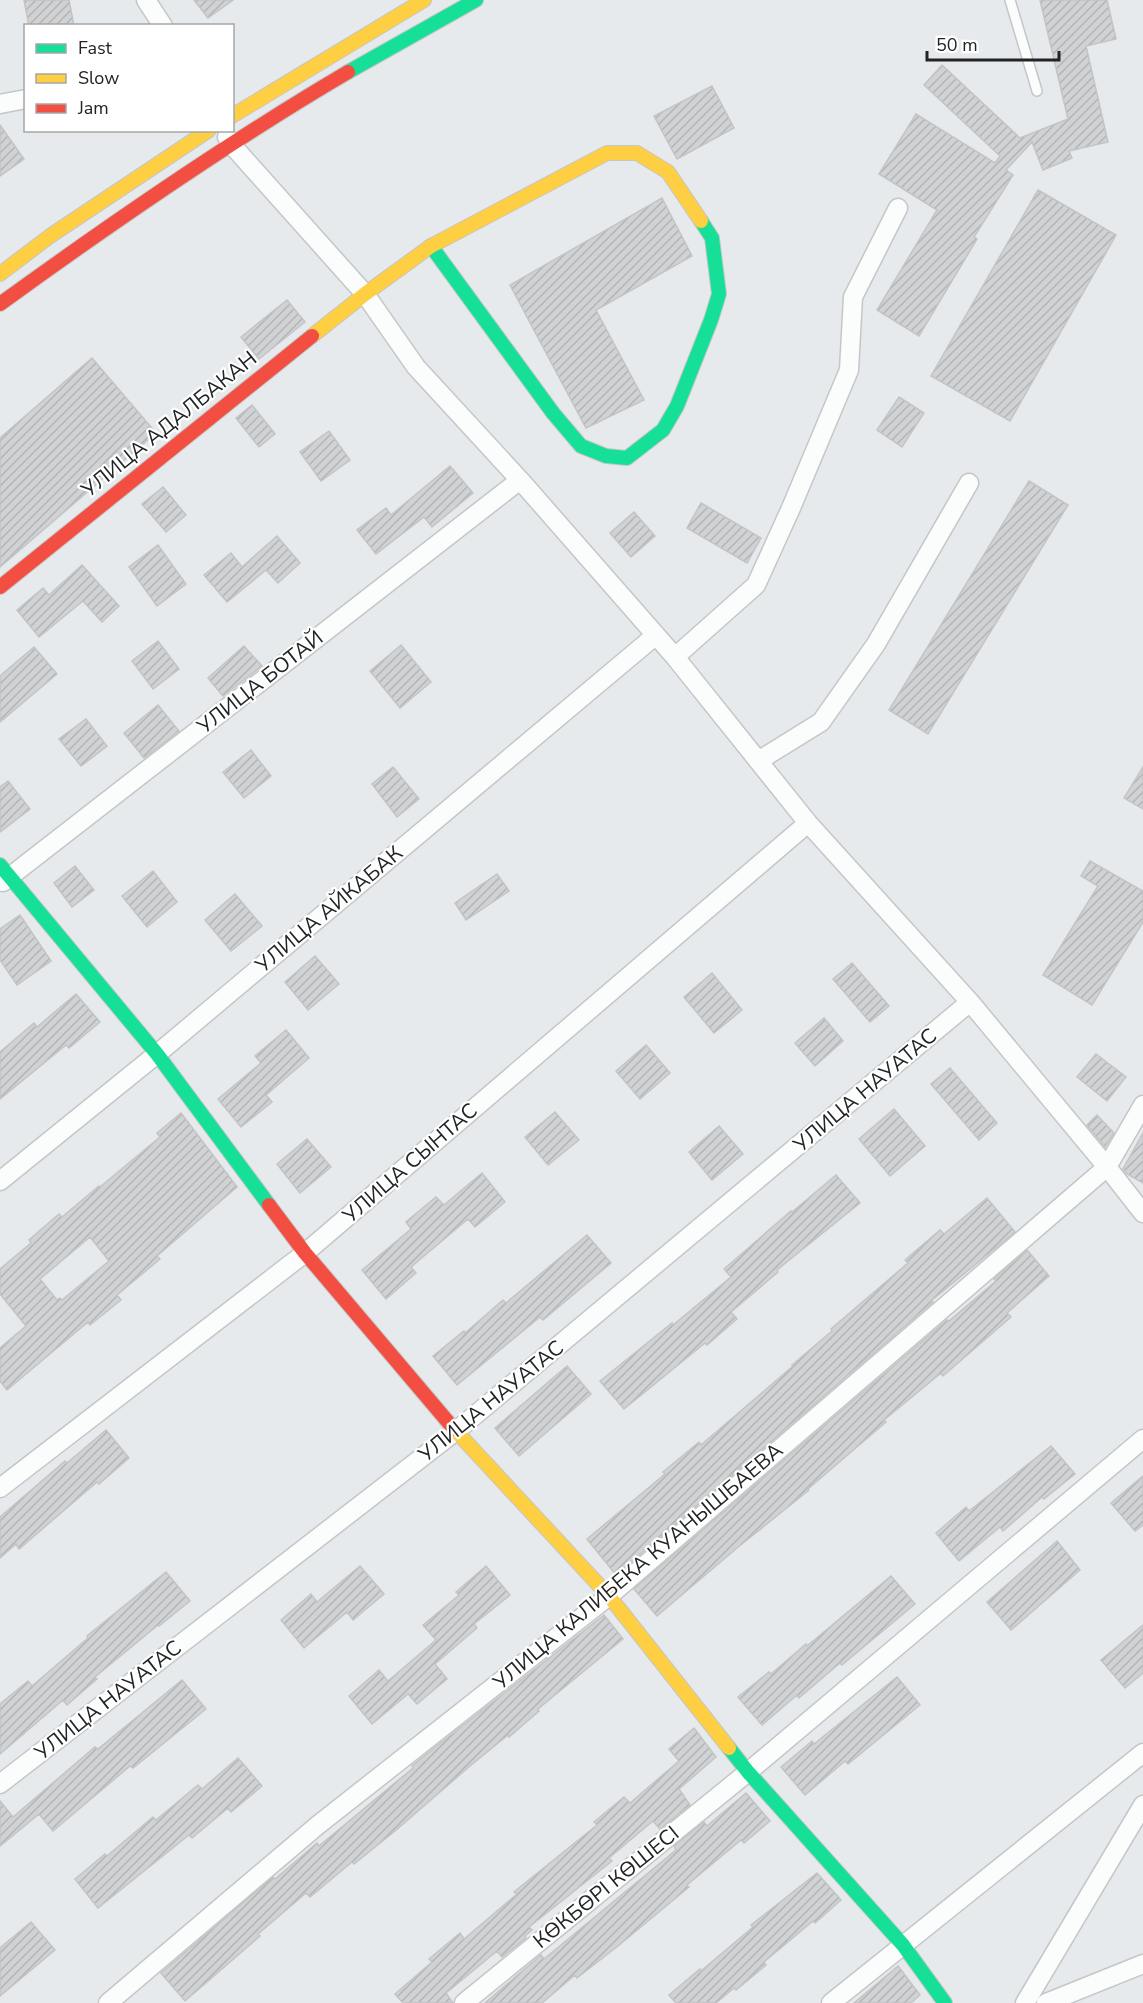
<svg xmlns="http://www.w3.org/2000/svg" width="1143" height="2003" font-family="'Nunito Sans',sans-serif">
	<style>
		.building { fill: url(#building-hatch); stroke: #c2c4c6; stroke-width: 1.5; fill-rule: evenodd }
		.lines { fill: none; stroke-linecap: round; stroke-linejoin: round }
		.lane-casing { stroke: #c4c6c7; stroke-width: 12 }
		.street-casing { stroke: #c4c6c7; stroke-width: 21 }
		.fast-casing { stroke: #c4c6c7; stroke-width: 16 }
		.slow-casing { stroke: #c4c6c7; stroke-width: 16 }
		.jam-casing { stroke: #c4c6c7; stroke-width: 16 }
		.lane { stroke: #fbfcfc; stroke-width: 9 }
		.street { stroke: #fbfcfc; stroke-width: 18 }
		.fast { stroke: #16e098; stroke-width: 14 }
		.slow { stroke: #ffcf43; stroke-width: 14 }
		.jam { stroke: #f24e42; stroke-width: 14 }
		.labels { text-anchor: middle; stroke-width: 4.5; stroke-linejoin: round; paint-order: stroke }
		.street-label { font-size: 21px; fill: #212324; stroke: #fff }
	</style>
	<defs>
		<pattern id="building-hatch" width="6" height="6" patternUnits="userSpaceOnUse" patternTransform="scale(1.5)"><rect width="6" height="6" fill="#d0d2d4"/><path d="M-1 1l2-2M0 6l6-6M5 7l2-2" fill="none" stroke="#b2b4b6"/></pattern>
	</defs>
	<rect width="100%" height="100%" fill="#e7eaec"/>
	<path class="building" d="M24,0H69L74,26H29Z
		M194,0H233L208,18Z
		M1040,0H1107L1116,39L1086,46L1108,142L1069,151L1072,158L1043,170L1032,142L1006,170L1013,175L974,237L977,239L919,336L877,310L937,210L879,174L916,114L995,163L1000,156L924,85L942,65L1020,138L1068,119Z
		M712,86L734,128L677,159L654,116Z
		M0,125L24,159L0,176Z
		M1038,190L1116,235L1010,421L931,376Z
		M662,198L692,256L596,310L644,400L586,428L510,285Z
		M287,300L305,322L259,359L241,337Z
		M92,358L156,433L0,567V438Z
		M899,397L924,413L902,447L877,430Z
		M252,405L275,434L259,447L236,418Z
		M329,431L350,460L321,481L300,452Z
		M450,466L473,493L432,527L424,517L376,554L357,530L386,508L391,515Z
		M1029,481L1068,505L928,734L889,710Z
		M163,487L186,515L166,532L142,504Z
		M701,503L761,538L747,563L687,528Z
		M634,512L655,536L631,557L610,533Z
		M277,536L300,563L278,583L266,570L227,602L204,575L231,553L242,567Z
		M158,545L186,584L157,606L129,567Z
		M82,565L119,606L102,622L83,601L39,637L17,610L43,588L49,595Z
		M158,641L179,669L153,689L132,661Z
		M401,645L431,682L400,708L370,671Z
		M244,646L262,666L223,696L208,678Z
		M34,647L57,674L0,722V676Z
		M158,705L179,731L144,758L124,733Z
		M86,719L107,746L81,766L59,739Z
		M251,750L271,776L244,798L223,772Z
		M393,767L419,799L397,817L372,784Z
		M1143,767V809L1124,798Z
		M8,781L30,809L0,832V787Z
		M1090,861L1143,891V922L1092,1005L1043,975L1098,886L1081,876Z
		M75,866L94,890L72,907L54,883Z
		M153,871L177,902L147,927L122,896Z
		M497,874L509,891L466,920L455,903Z
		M235,894L262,926L231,951L205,920Z
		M20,915L51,961L17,985L0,960V929Z
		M315,956L339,984L308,1010L285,982Z
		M852,963L889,1006L870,1022L833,979Z
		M712,973L742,1010L714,1033L684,997Z
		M76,994L100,1022L69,1048L66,1045L0,1099V1052L34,1023L37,1027Z
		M824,1018L843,1041L815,1066L795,1043Z
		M286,1030L309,1058L266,1095L272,1102L241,1127L218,1099L261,1063L255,1056Z
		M646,1045L670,1073L640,1099L616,1071Z
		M1096,1054L1126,1077L1107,1101L1077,1077Z
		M950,1068L997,1123L979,1140L931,1084Z
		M894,1109L925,1146L890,1176L859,1139Z
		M555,1112L579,1140L548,1165L525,1137Z
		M181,1113L237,1187L157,1256L160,1259L117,1295L121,1300L90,1325L88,1322L7,1390L0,1381V1348L26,1326L0,1294V1269L31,1243L29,1240L59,1214L62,1217L99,1186L100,1187L160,1137L157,1133ZM90,1237L109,1261L62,1300L60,1298L57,1300L40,1279Z
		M1097,1115L1114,1133L1105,1147L1087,1125Z
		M719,1126L743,1154L712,1180L689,1152Z
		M1143,1133V1183L1127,1174L1123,1169Z
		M307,1139L331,1167L300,1193L277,1164Z
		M482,1173L505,1202L475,1227L468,1219L411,1267L416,1273L386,1299L362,1270L411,1229L406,1222L436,1197L444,1205Z
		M836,1175L860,1203L777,1270L778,1272L731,1312L737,1319L707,1345L705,1343L624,1409L600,1381L672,1323L673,1325L731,1277L724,1269L791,1211L792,1212Z
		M987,1198L1015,1232L931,1301L933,1302L616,1575L587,1539L665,1474L663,1472L699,1442L701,1445L793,1366L792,1365L832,1331L831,1329L908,1263L905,1260L940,1230L944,1234Z
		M587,1235L611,1263L543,1320L540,1317L457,1385L433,1356L464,1331L465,1333L503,1300L506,1303Z
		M1027,1250L1049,1276L1007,1313L1011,1317L943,1376L941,1373L884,1420L886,1422L808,1489L809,1490L737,1548L657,1616L634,1589L947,1320L949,1321L996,1281L994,1279Z
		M567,1366L591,1394L519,1456L495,1428Z
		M106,1430L129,1458L99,1484L97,1482L19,1549L16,1544L0,1558V1517L65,1461L67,1463Z
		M1051,1446L1075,1474L1044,1499L1042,1497L1003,1531L1000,1527L959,1561L936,1533L966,1507L969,1511Z
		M1143,1476V1525L1135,1531L1111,1503Z
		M1057,1541L1080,1570L1011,1630L987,1602Z
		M360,1566L384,1594L353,1620L347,1612L304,1648L281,1620L311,1594L317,1602Z
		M486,1566L510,1595L474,1624L477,1628L435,1664L447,1679L417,1704L408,1694L372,1724L349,1696L379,1670L388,1681L436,1640L423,1625L459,1595L456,1592Z
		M166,1572L190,1601L159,1626L158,1625L95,1677L97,1679L67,1705L63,1700L0,1754V1704L28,1681L32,1686L88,1638L87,1636Z
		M891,1576L915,1604L842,1665L840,1663L799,1698L797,1695L762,1725L738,1697L769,1672L771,1674L806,1644L807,1646Z
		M604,1615L623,1639L538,1709L539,1711L509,1737L508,1735L470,1766L395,1831L354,1864L352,1862L310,1897L306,1893L258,1934L260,1936L185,2001L161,1973L273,1877L275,1879L317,1843L319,1846L413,1768L412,1766L429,1752Z
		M1143,1625V1673L1125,1688L1101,1660Z
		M897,1677L920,1705L848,1764L845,1761L805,1795L781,1767L812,1741L814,1744Z
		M182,1680L206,1709L133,1768L130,1766L53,1831L39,1814L0,1846V1801L13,1817L95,1747L98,1749Z
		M694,1728L716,1757L679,1789L690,1805L660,1829L653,1821L609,1858L612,1861L529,1927L532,1930L525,1936L526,1938L502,1957L497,1951L446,1993L453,2003H403L395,1994L432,1962L429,1959L460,1933L464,1939L517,1894L514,1892L597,1825L594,1822L624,1797L630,1803L679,1761L669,1749Z
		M238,1758L262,1786L231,1812L228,1808L192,1838L189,1835L98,1908L75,1879L105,1854L107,1856L153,1817L156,1820L198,1785L202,1789Z
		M746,1793L770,1821L744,1843L741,1840L687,1885L689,1887L618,1946L577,1978L575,1975L542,2003H485L541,1955L544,1959L625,1892L676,1850L674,1846L704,1822L707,1826Z
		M817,1873L841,1900L815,1923L813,1921L764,1962L766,1965L736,1990L734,1988L716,2003H676L669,1995L700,1969L701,1971L753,1927L751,1925Z
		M31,1922L55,1950L0,1996V1948Z
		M898,1966L920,1995L911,2003H854Z"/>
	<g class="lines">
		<defs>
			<path id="lane" d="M1010,0L1037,91"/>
			<path id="street" d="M146,0L163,26
				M0,104L26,99
				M227,137L231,144L365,294L416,367L520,480L675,657L808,823L970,1002L1107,1167L1143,1213
				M675,657L756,585L791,508L849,370L853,297L898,208
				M758,761L821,722L876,644L969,483
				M3,882L520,480
				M0,1181L157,1054L656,635
				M0,1488L305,1253L808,823
				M0,1784L456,1431L970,1002
				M108,2003L318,1825L609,1596L1042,1223L1107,1167L1143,1105
				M464,2003L748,1772L1143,1439
				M831,2003L1143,1753
				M1025,2003L1143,1805
				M1046,2003L1143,1964"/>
			<path id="fast" d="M348,72L476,0
				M431,246L553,413L581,446L606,456L627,458L663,430L677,406L711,320L719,294L712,238L701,221
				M0,865L157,1054L269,1205
				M729,1748L748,1772L903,1945L945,2003"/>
			<path id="slow" d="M232,116L424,0
				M0,274L50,236L209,130
				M312,336L365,294L431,246L607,153H637L668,172L701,221
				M454,1429L609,1596L729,1748"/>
			<path id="jam" d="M0,304C113,222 227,143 348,72
				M0,587L312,336
				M269,1205L305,1253L454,1429"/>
		</defs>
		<use href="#lane" class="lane-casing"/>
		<use href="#street" class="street-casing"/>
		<use href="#fast" class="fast-casing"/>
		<use href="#slow" class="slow-casing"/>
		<use href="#jam" class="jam-casing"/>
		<use href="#lane" class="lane"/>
		<use href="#street" class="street"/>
		<use href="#fast" class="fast"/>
		<use href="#slow" class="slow"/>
		<use href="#jam" class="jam"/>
	</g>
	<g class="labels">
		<g class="street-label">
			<text transform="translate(169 424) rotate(-39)" y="7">УЛИЦА АДАЛБАКАН</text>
			<text transform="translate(260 682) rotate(-38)" y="7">УЛИЦА БОТАЙ</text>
			<text transform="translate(329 909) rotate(-40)" y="7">УЛИЦА АЙКАБАК</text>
			<text transform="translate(865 1090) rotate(-40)" y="7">УЛИЦА НАУАТАС</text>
			<text transform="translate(410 1163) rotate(-41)" y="7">УЛИЦА СЫНТАС</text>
			<text transform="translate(491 1401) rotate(-39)" y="7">УЛИЦА НАУАТАС</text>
			<text transform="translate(638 1566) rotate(-40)" y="7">УЛИЦА КАЛИБЕКА КУАНЫШБАЕВА</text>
			<text transform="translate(108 1700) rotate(-38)" y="7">УЛИЦА НАУАТАС</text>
			<text transform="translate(606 1887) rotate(-39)" y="7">КӨКБӨРІ КӨШЕСІ</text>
		</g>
	</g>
	<rect x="24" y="24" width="210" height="108" fill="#ffffff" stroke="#a6a7a7" stroke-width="1.5"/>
	<rect x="36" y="44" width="30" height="9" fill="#16e098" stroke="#a6a7a7" stroke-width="1.5"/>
	<text x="78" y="54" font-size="18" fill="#212324">Fast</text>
	<rect x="36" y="74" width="30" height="9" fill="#ffcf43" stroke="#a6a7a7" stroke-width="1.5"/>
	<text x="78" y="84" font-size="18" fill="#212324">Slow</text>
	<rect x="36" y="104" width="30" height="9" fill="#f24e42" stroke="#a6a7a7" stroke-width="1.5"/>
	<text x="78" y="114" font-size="18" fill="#212324">Jam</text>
	<path d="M927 51v9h132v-9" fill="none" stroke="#212324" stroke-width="3"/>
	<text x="936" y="51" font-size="18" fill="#212324" stroke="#ffffff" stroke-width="4.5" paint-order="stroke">50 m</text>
</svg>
